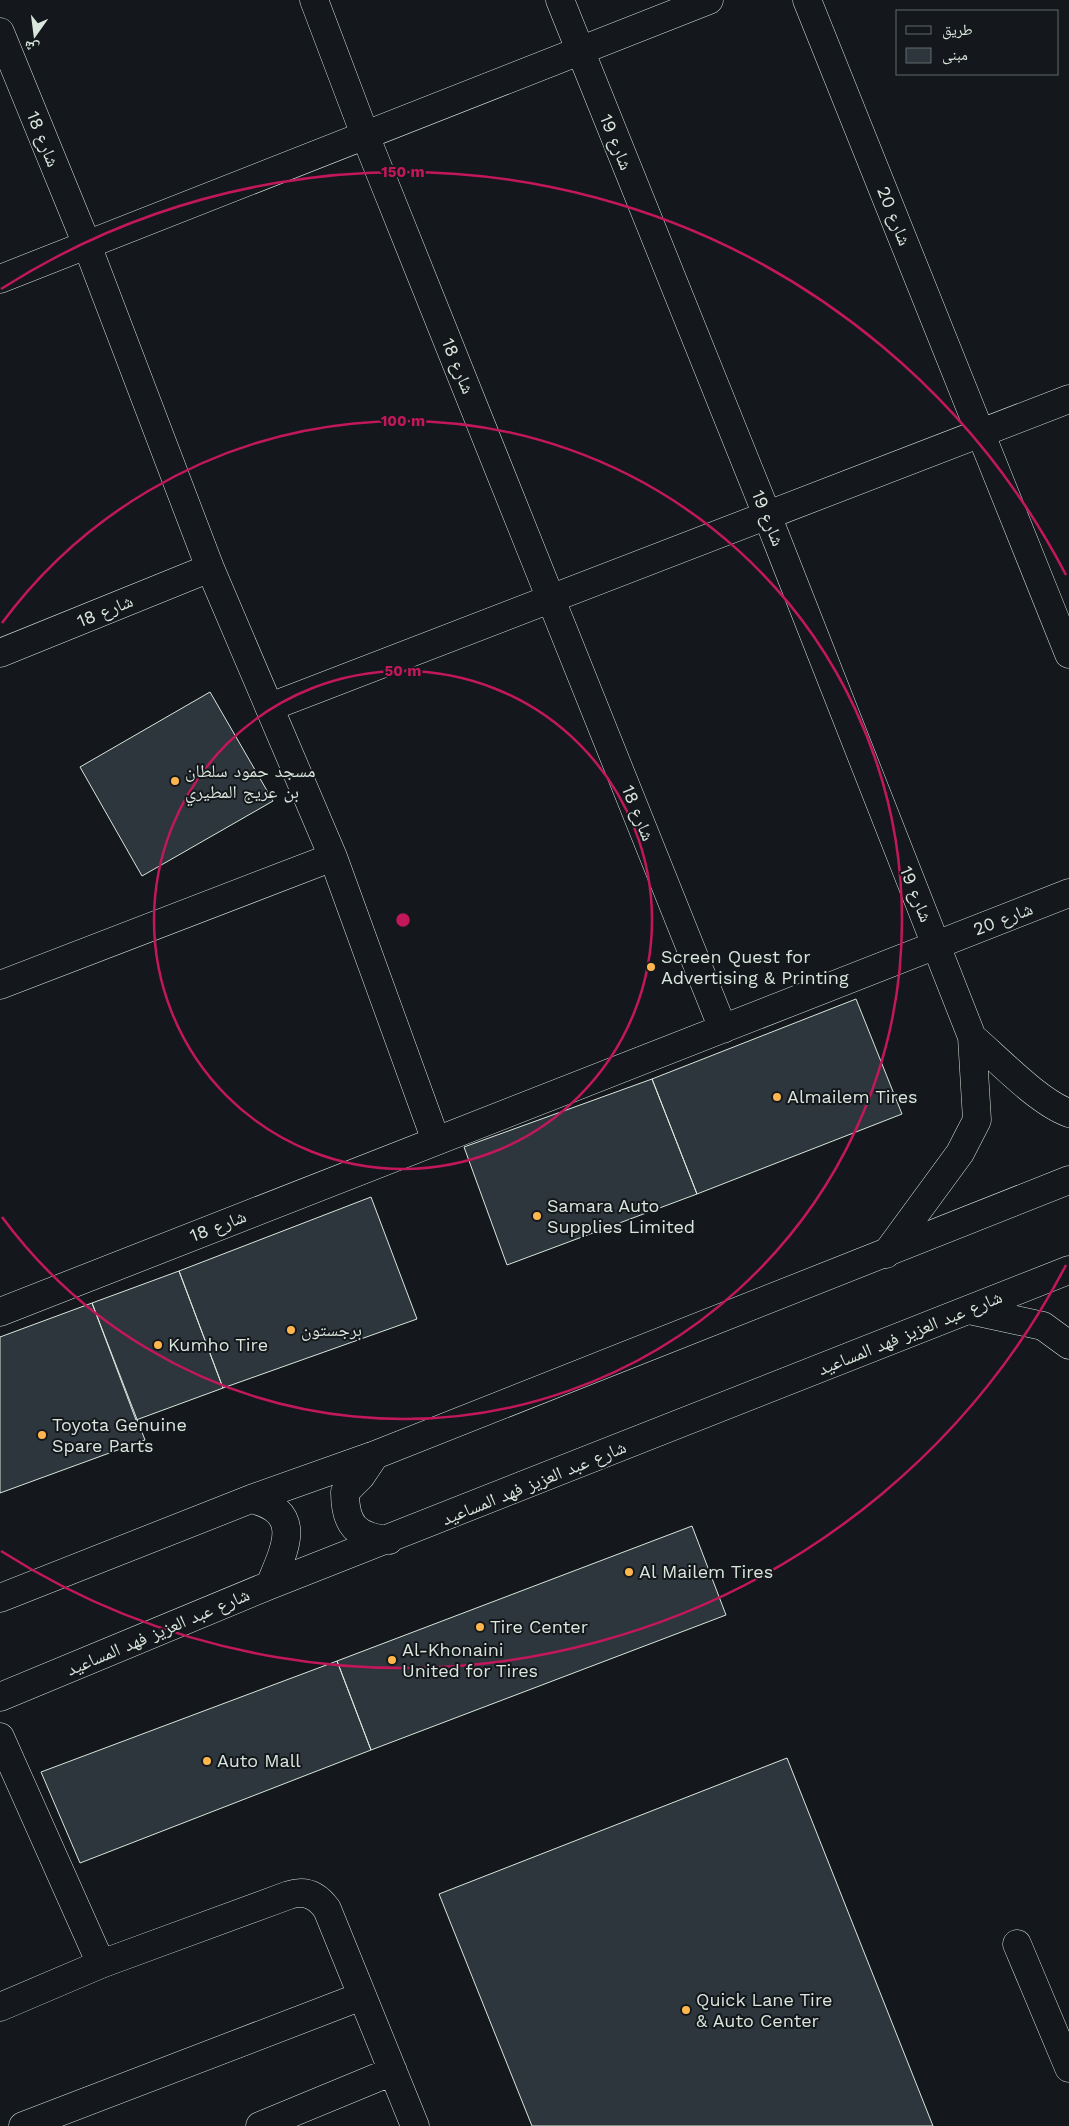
<svg xmlns="http://www.w3.org/2000/svg" width="1069" height="2126" font-family="'Work Sans','Noto Naskh Arabic',sans-serif">
	<style>
		.building { fill: #2c363c; stroke: #d8e6dc }
		.lines { fill: none; stroke-linecap: round; stroke-linejoin: round }
		.minor-casing { stroke: #d8e6dc; stroke-width: 29 }
		.major-casing { stroke: #d8e6dc; stroke-width: 29 }
		.minor { stroke: #14181c; stroke-width: 28 }
		.major { stroke: #14181c; stroke-width: 28 }
		.ring { fill: none; stroke: #c2185b; stroke-width: 2.5 }
		.poi-dot { fill: #ffb74d; stroke: #14181c; stroke-width: 2 }
		.labels { text-anchor: middle; stroke-width: 4; stroke-linejoin: round; paint-order: stroke }
		.street-label { font-size: 18px; fill: #d8e6dc; stroke: #14181c }
		.poi-label { font-size: 18px; fill: #d8e6dc; stroke: #14181c; text-anchor: start }
		.centre { fill: #c2185b; stroke: #14181c; stroke-width: 2.5 }
		.ring-label { font-size: 15px; text-anchor: middle; font-weight: bold; fill: #c2185b; stroke: #14181c; stroke-width: 4; stroke-linejoin: round; paint-order: stroke }
	</style>
	<rect width="100%" height="100%" fill="#14181c"/>
	<path class="building" d="M210,692L273,801L142,876L80,767Z
		M856,999L902,1114L697,1194L652,1079Z
		M652,1079L697,1194L507,1265L464,1147Z
		M371,1197L417,1319L223,1388L179,1271Z
		M179,1271L223,1388L136,1420L92,1303Z
		M92,1303L145,1440L0,1493V1337Z
		M692,1526L726,1615L371,1750L337,1661Z
		M337,1661L371,1750L80,1863L41,1772Z
		M787,1758L933,2126H532L439,1894Z"/>
	<g class="lines">
		<defs>
			<path id="minor" d="M314,0L365,135L723,1029
				M560,0L767,515L972,1037L977,1120L960,1153L886,1254
				M807,0L1069,654
				M0,32L87,245L210,568L333,857L436,1141
				M0,279L709,0
				M0,653L210,568
				M270,707L1069,399
				M0,985L333,857
				M972,1037C998,1059 1038,1102 1069,1113
				M969,1310L1043,1326L1069,1345
				M0,1312L1069,893
				M0,1737L101,1964
				M1017,1944L1069,2068
				M0,2007L101,1964L289,1895C305,1890 317,1895 327,1909L415,2126
				M23,2126L362,1996
				M260,2126L393,2071"/>
			<path id="major" d="M375,1455L361,1476L345,1492C345,1525 356,1537 389,1540
				M251,1499C305,1512 285,1548 270,1585
				M0,1598L251,1499L375,1455L1069,1180
				M0,1697L270,1585L1069,1270"/>
		</defs>
		<use href="#minor" class="minor-casing"/>
		<use href="#major" class="major-casing"/>
		<use href="#minor" class="minor"/>
		<use href="#major" class="major"/>
	</g>
	<g class="ring">
		<circle cx="403" cy="920" r="249"/>
		<path d="M2 623A499 499 0 1 1 2 1217"/>
		<path d="M1066 1265A748 748 0 0 1 1 1551M1 289A748 748 0 0 1 1066 575"/>
	</g>
	<g class="poi-dot">
		<circle cx="175" cy="781" r="5"/>
		<circle cx="651" cy="967" r="5"/>
		<circle cx="777" cy="1097" r="5"/>
		<circle cx="537" cy="1216" r="5"/>
		<circle cx="291" cy="1330" r="5"/>
		<circle cx="158" cy="1345" r="5"/>
		<circle cx="42" cy="1435" r="5"/>
		<circle cx="629" cy="1572" r="5"/>
		<circle cx="480" cy="1627" r="5"/>
		<circle cx="392" cy="1660" r="5"/>
		<circle cx="207" cy="1761" r="5"/>
		<circle cx="686" cy="2010" r="5"/>
	</g>
	<g class="labels">
		<g class="street-label">
			<text transform="translate(43 139) rotate(68)" y="6">شارع 18</text>
			<text transform="translate(616 142) rotate(68)" y="6">شارع 19</text>
			<text transform="translate(894 216) rotate(68)" y="6">شارع 20</text>
			<text transform="translate(458 366) rotate(68)" y="6">شارع 18</text>
			<text transform="translate(768 518) rotate(68)" y="6">شارع 19</text>
			<text transform="translate(105 611) rotate(-22)" y="6">شارع 18</text>
			<text transform="translate(638 813) rotate(68)" y="6">شارع 18</text>
			<text transform="translate(916 894) rotate(68)" y="6">شارع 19</text>
			<text transform="translate(1003 919) rotate(-21)" y="6">شارع 20</text>
			<text transform="translate(218 1226) rotate(-21)" y="6">شارع 18</text>
			<text transform="translate(910 1333) rotate(-22)" y="6">شارع عبد العزيز فهد المساعيد</text>
			<text transform="translate(534 1483) rotate(-22)" y="6">شارع عبد العزيز فهد المساعيد</text>
			<text transform="translate(158 1632) rotate(-23)" y="6">شارع عبد العزيز فهد المساعيد</text>
		</g>
		<g class="poi-label">
			<text x="185" y="777">مسجد حمود سلطان<tspan x="185" dy="21">بن عريج المطيري</tspan></text>
			<text x="661" y="963">Screen Quest for<tspan x="661" dy="21">Advertising &amp; Printing</tspan></text>
			<text x="787" y="1103">Almailem Tires</text>
			<text x="547" y="1212">Samara Auto<tspan x="547" dy="21">Supplies Limited</tspan></text>
			<text x="301" y="1336">برجستون</text>
			<text x="168" y="1351">Kumho Tire</text>
			<text x="52" y="1431">Toyota Genuine<tspan x="52" dy="21">Spare Parts</tspan></text>
			<text x="639" y="1578">Al Mailem Tires</text>
			<text x="490" y="1633">Tire Center</text>
			<text x="402" y="1656">Al-Khonaini<tspan x="402" dy="21">United for Tires</tspan></text>
			<text x="217" y="1767">Auto Mall</text>
			<text x="696" y="2006">Quick Lane Tire<tspan x="696" dy="21">&amp; Auto Center</tspan></text>
		</g>
	</g>
	<circle cx="403" cy="920" r="8" class="centre"/>
	<g class="ring-label">
		<text x="403" y="177">150 m</text>
		<text x="403" y="426">100 m</text>
		<text x="403" y="676">50 m</text>
	</g>
	<rect x="896" y="10" width="162" height="65" fill="#14181c" stroke="#626a69"/>
	<rect x="906" y="26" width="25" height="8" fill="#14181c" stroke="#626a69"/>
	<text x="942" y="35" font-size="15" fill="#d8e6dc">طريق</text>
	<rect x="906" y="48" width="25" height="15" fill="#2c363c" stroke="#626a69"/>
	<text x="942" y="60" font-size="15" fill="#d8e6dc">مبنى</text>
	<g transform="translate(35 35) rotate(194)" stroke="#14181c" stroke-width="4" paint-order="stroke">
	<path d="M0-4L9 19L0 12L-9 19Z" fill="#d8e6dc"/>
	<text y="-8" font-size="14" font-weight="bold" text-anchor="middle" fill="#d8e6dc">ش</text>
	</g>
</svg>
